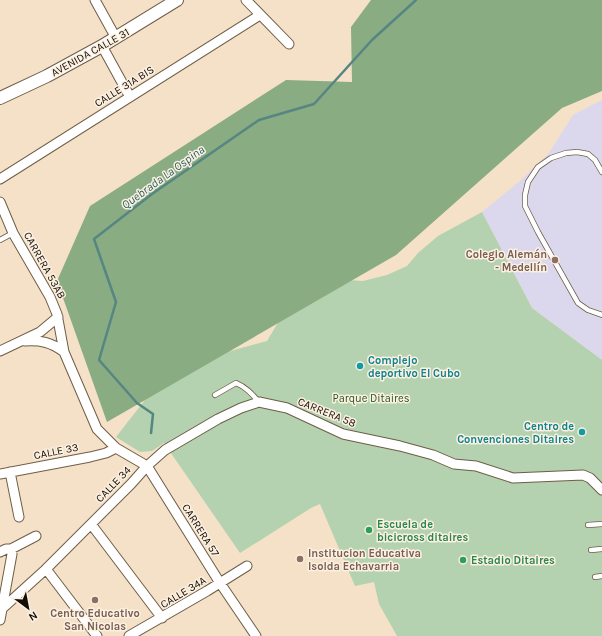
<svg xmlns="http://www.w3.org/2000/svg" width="602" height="636" font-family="Karla,sans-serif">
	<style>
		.education { fill: #dbd7ed }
		.green { fill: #b4d2af }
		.forest { fill: #89ac82 }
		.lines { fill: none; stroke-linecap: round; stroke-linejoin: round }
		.stream { stroke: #568683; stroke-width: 2.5 }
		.service-casing { stroke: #6e5d47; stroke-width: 6 }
		.minor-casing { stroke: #6e5d47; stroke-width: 11 }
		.tertiary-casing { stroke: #6e5d47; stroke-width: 14 }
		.service { stroke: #fff; stroke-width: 4.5 }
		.minor { stroke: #fff; stroke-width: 9 }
		.tertiary { stroke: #fff; stroke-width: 12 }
		.education-dot { fill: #8d6e63; stroke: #fcf0e1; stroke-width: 1.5 }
		.culture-dot { fill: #0f9aa8; stroke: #fcf0e1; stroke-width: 1.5 }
		.leisure-dot { fill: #2e9e5b; stroke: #fcf0e1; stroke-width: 1.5 }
		.labels { text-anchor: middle; stroke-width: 3; stroke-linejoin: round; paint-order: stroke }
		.street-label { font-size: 11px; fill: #150e06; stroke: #fcf0e1 }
		.education-label { font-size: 11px; font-weight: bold; fill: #785e54; stroke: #fcf0e1; text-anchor: end }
		.culture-label { font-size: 11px; font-weight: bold; fill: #0d838f; stroke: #fcf0e1; text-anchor: start }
		.park-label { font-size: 11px; fill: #24531a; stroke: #fcf0e1 }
		.leisure-label { font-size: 11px; font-weight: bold; fill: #27864d; stroke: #fcf0e1; text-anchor: start }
		.water-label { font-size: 12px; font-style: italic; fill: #276262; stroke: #fcf0e1 }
	</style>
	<rect width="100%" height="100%" fill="#f5e1c8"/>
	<path class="education" d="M602,100V360L532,308L482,212L521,180L549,153L573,115Z"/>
	<path class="green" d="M482,212L532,308L602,360V636H397L379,604L374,582L355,586L320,504L311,508L240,553L164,443L152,451L140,452L116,437L148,396L197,360L267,341L307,274L333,279L363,281L387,275L407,266L418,253L438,236Z"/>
	<path class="forest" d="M371,0H602V91L562,108L396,255L107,422L57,281L90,206L286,80L352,82L351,27Z"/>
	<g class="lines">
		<path class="stream" d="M151,433L153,414L137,403L99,360L116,302L94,239L152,194L259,120L314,104L372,40L416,0"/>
		<defs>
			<path id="service" d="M602,172L595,160L588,154L577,152L566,153L551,158L538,167L528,182L525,195V206L538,232L578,303L588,310L602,315
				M0,240L13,233
				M215,395L236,383C246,387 252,394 259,402
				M588,525L602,524
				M591,550L602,549
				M595,577L602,576"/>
			<path id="minor" d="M95,0L116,38
				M246,0L289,44
				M102,46L130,97
				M0,179L260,15
				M0,202L13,233L50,297L57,314L64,352L97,429L116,448L147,466L220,583L256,636
				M25,341C40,340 51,342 64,352
				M0,351L40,332L58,317
				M10,472L19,517
				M0,474L90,457L106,453L116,448
				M91,524L162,618
				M0,552L6,549H11L36,536
				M46,569L97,636
				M3,608L46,569L131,484L147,466L165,450L218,419L241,408L259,402L287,408L343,434L400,446L433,455L454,464L476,466L513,478L583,475L590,478L602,490
				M0,620L12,554L11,549
				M129,636L207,591L247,566"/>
			<path id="tertiary" d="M0,98L47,76L102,46L177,0"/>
		</defs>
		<use href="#service" class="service-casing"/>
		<use href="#minor" class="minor-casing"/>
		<use href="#tertiary" class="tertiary-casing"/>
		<use href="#service" class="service"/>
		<use href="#minor" class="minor"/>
		<use href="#tertiary" class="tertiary"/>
	</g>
	<g class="education-dot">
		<circle cx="555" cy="260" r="4"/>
		<circle cx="300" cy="559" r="4"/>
		<circle cx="95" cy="600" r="4"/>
	</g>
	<g class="culture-dot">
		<circle cx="360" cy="366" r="4"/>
		<circle cx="582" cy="432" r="4"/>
	</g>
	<g class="leisure-dot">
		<circle cx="369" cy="530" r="4"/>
		<circle cx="463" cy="560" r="4"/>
	</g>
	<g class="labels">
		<g class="street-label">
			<text transform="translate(90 52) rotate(-29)" y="4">AVENIDA CALLE 31</text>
			<text transform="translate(124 86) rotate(-32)" y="4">CALLE 31A BIS</text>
			<text transform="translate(45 265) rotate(61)" y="4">CARRERA 53AB</text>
			<text transform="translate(327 412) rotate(22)" y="4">CARRERA 58</text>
			<text transform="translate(56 451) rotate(-11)" y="4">CALLE 33</text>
			<text transform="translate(113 484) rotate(-46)" y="4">CALLE 34</text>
			<text transform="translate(201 530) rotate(58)" y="4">CARRERA 57</text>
			<text transform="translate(183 592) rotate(-31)" y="4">CALLE 34A</text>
		</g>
		<g class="education-label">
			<text x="547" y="258">Colegio Alemán<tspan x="547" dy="13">- Medellín</tspan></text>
			<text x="308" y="557" text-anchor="start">Institucion Educativa<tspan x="308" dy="13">Isolda Echavarria</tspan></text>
			<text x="95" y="617" text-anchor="middle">Centro Educativo<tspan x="95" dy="13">San Nicolas</tspan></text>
		</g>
		<g class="culture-label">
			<text x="368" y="364">Complejo<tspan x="368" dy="13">deportivo El Cubo</tspan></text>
			<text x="574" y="430" text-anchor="end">Centro de<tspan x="574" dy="13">Convenciones Ditaires</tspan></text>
		</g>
		<g class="park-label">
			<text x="371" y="402">Parque Ditaires</text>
		</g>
		<g class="leisure-label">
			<text x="377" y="528">Escuela de<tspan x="377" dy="13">bicicross ditaires</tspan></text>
			<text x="471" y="564">Estadio Ditaires</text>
		</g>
		<g class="water-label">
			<text transform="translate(163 177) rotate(-36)" y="4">Quebrada La Ospina</text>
		</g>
	</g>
	<g transform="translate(28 608) rotate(148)" stroke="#fcf0e1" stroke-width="3" paint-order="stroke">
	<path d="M0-3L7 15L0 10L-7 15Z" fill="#150e06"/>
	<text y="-6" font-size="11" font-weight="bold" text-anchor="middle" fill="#150e06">N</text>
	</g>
</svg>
